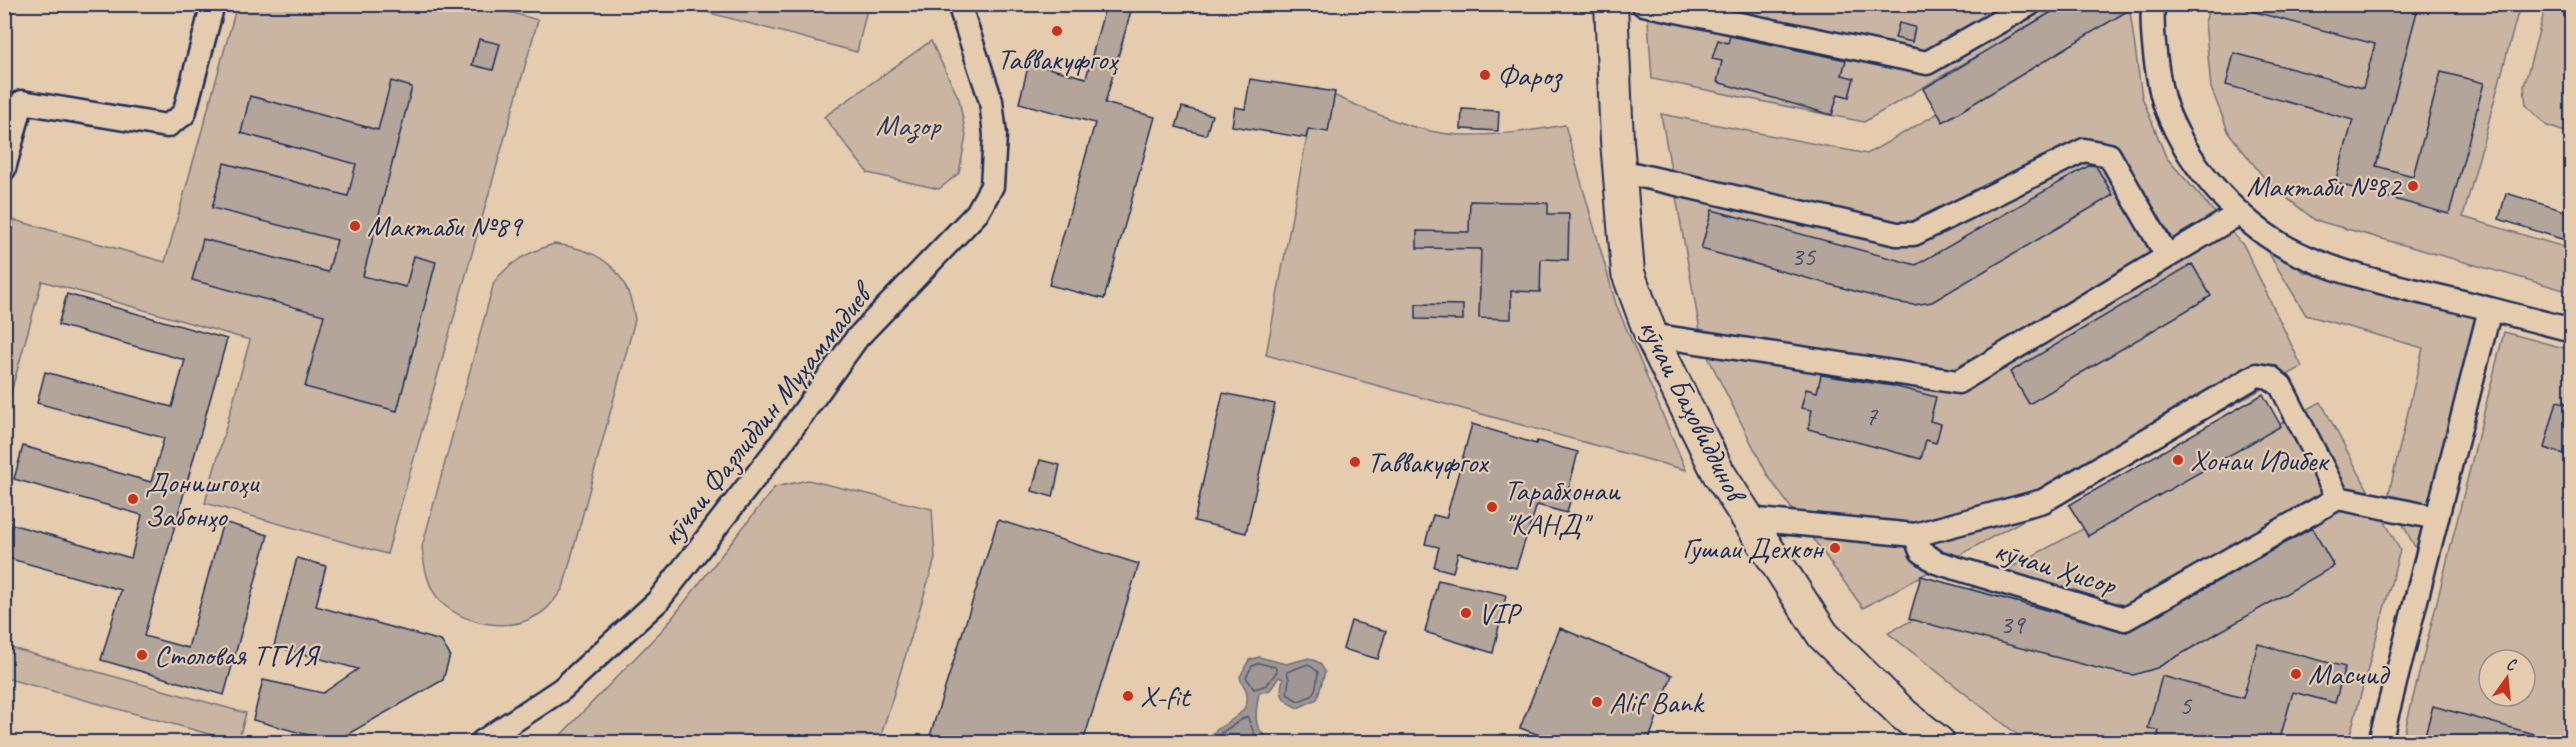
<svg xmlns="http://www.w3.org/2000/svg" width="2576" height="747" font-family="Caveat,sans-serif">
<rect width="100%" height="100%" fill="#e6ccae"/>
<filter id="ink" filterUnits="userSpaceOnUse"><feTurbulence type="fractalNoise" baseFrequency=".0167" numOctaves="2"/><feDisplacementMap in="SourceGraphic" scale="12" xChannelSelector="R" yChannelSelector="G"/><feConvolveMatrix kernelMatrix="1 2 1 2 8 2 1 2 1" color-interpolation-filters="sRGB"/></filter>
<g filter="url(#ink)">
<path fill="#c9b5a2" stroke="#727280" stroke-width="1.5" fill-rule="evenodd" d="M 237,5 L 484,5 L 538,20 L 387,554 L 205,503 L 250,340 L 42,281 L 5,414 L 5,254 L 14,220 L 165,262 Z
M 680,5 L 868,5 L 857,52 Z
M 1647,5 L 2063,5 L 1864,122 L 1652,79 Z
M 2126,5 L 2129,5 L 2142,97 L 2166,157 L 2244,246 L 2302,367 L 1863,608 L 1768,476 L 1703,347 L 1661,114 L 1867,154 Z
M 2210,5 L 2520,5 L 2463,217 L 2571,249 L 2571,292 L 2315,220 L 2269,184 L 2229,133 L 2211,88 L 2205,22 Z
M 2546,5 L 2571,5 L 2571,134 L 2547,126 L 2526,105 L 2524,86 Z
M 931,41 L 959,99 L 966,136 L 959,173 L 939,189 L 868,173 L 824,117 Z
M 1316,88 C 1361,106 1410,133 1460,135 C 1496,136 1530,131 1565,125 L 1616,304 L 1686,470 L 1266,355 Z
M 2262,242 L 2304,272 L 2476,318 L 2416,549 L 2388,497 L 2423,348 L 2306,315 Z
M 554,244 C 603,250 628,270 635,320 L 563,588 C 555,599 548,611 534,617 C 507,632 465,624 442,603 C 427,588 424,566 422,547 L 494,282 C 511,261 529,252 554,244 Z
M 2504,332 L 2571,350 L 2571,742 L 2402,742 ZM 2489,660 L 2525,660 L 2525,696 L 2489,696 Z
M 2321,402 L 2400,550 L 2348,742 L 2027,742 L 1888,633 Z
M 808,480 L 932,509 L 935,559 L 879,742 L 554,742 L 665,627 L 775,487 Z
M 4,646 L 246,713 L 238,742 L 5,678 Z"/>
<path fill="#a09693" stroke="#6b6d7e" stroke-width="1.5" d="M 1259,657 L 1286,664 L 1309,658 L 1320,663 L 1325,672 L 1317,699 L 1298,708 C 1283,701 1278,695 1283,679 L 1279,677 L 1270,690 L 1259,693 C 1257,707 1251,727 1266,736 C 1271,739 1279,740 1285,742 L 1213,742 L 1212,734 C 1224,721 1254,715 1246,690 C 1244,685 1241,683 1240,677 L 1249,660 Z"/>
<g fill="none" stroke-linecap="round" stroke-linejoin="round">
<path stroke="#505873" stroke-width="1.5" d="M 1259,663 L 1275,667 L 1277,671 L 1267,685 L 1254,689 L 1246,677 L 1252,666 Z
M 1308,664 L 1318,672 L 1316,687 L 1312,696 L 1298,701 L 1287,694 L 1289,679 L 1287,672 Z
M 1218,742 L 1221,733 L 1247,716 L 1254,733 L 1265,742"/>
</g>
<path fill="#b3a59a" stroke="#1b2f5e" stroke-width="1.5" d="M 1106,4 L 1133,4 L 1105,103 L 1155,117 L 1104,299 L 1049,285 L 1095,123 L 1019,103 L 1029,63 L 1086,78 Z
M 2065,4 L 2139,4 L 1943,122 L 1923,89 Z
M 2248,4 L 2360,4 L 2384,11 L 2386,4 L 2419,4 L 2376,166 L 2413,176 L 2441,72 L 2484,83 L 2449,214 L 2335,183 L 2353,120 L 2226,85 L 2234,53 L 2363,88 L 2375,44 L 2247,10 Z
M 1899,23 L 1915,27 L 1912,42 L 1895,38 Z
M 1730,36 L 1846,60 L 1842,75 L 1854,78 L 1849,97 L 1838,94 L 1832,115 L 1717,82 L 1722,61 L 1712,59 L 1718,40 L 1728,43 Z
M 479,39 L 500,44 L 493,70 L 472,65 Z
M 1250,79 L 1335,92 L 1328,132 L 1308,129 L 1306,138 L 1232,126 L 1235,107 L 1245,109 Z
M 391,81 L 412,87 L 363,276 L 406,287 L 414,256 L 436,262 L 397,411 L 305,387 L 324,315 L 192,280 L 203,239 L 328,272 L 337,240 L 212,208 L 224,163 L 348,196 L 356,164 L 241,133 L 250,96 L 378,130 Z
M 1182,107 L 1212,115 L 1206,135 L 1176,127 Z
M 1462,109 L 1499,111 L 1498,131 L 1461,129 Z
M 2090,165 L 2096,166 L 2113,195 L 1932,302 L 1914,305 L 1894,302 L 1701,249 L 1712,210 L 1916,265 Z
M 2506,193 L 2571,213 L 2571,242 L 2499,219 Z
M 1470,201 L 1548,203 L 1548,214 L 1569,214 L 1568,260 L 1541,259 L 1540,292 L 1511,291 L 1511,319 L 1479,318 L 1481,249 L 1417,248 L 1417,231 L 1469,232 Z
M 2192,264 L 2211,296 L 2029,404 L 2010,372 Z
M 67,294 L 227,339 L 144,636 L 188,648 L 223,522 L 268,535 L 224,695 L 101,660 L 121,590 L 4,557 L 4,522 L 131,558 L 142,515 L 14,479 L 23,446 L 151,482 L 164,438 L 37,403 L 45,372 L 172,407 L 185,360 L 58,325 Z
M 1416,304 L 1463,305 L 1463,320 L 1416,319 Z
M 1821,375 L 1893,386 L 1936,397 L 1930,421 L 1941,424 L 1936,443 L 1926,440 L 1921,459 L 1808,429 L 1812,410 L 1801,408 L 1806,389 L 1817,392 Z
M 1223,393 L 1275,404 L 1246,533 L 1194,521 Z
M 2263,394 L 2281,426 L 2088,536 L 2069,505 Z
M 2557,401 L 2571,405 L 2571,456 L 2544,448 Z
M 1472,424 L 1536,444 L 1537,441 L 1578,452 L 1569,488 L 1573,489 L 1567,513 L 1537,505 L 1516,568 L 1458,553 L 1453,572 L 1434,567 L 1439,547 L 1425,544 L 1433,515 L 1446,518 Z
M 1040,460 L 1060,465 L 1053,497 L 1032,491 Z
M 998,520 L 1139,564 L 1083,742 L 928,742 Z
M 2312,528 L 2334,566 L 2157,668 L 2133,675 L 2105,670 L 1909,619 L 1921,576 L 2127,632 Z
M 297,558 L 326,566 L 316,606 L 441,641 L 450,655 L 443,680 L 334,742 L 253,720 L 263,680 L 323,693 L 358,669 L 274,646 Z
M 1438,580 L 1506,595 L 1493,653 L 1425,632 Z
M 1351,621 L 1386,631 L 1378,659 L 1343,649 Z
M 1560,628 L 1672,675 L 1648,742 L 1559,742 L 1520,728 Z
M 2258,644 L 2345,667 L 2335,703 L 2293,692 L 2279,742 L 2156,742 L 2159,731 L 2148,728 L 2162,676 L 2243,698 Z
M 2433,706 L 2548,738 L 2547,742 L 2423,742 Z"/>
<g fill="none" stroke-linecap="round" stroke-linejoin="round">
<g stroke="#1b2f5e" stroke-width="27">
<path id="street" d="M 1643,4 L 1927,63 L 2030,4
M 2153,4 C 2151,31 2157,83 2166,108 C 2189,169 2246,232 2306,257 C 2363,282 2431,293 2490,309 L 2380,742
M 4,169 L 22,102 L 167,126 L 184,114 L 213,4
M 1620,171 L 1897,234 L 1914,234 L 2084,150 L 2109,155 L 2167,256
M 2490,309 L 2572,330
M 1651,335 L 1958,382 L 2240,213
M 1748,519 L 1915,535 L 1921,551 L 1936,562 L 2125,619 L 2338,498 L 2437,518
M 1915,535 L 2043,501 L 2257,375 L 2270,377 L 2281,386 L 2338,498
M 482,742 L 562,689 L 658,601 L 777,449 L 857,338 L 977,213 L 992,186 L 995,135 L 991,101 L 959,4"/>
</g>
<g stroke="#1b2f5e" stroke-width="36">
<path id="secondary" d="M 1611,4 L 1617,141 L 1628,273 L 1651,335 L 1718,472 L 1823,635 L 1903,714 L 1938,742"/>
</g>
<use href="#street" stroke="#e6ccae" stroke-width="22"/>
<use href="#secondary" stroke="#e6ccae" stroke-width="32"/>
</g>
</g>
<g fill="#c8321e" stroke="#e6ccae" stroke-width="2">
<circle cx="1057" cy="31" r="6"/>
<circle cx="1485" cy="75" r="6"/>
<circle cx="2413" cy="186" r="6"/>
<circle cx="355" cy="226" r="6"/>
<circle cx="2178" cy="460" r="6"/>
<circle cx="1355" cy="462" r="6"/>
<circle cx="133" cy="499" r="6"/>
<circle cx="1492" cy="507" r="6"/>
<circle cx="1835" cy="548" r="6"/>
<circle cx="1466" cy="613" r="6"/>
<circle cx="142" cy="655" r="6"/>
<circle cx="2296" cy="674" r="6"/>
<circle cx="1128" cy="696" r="6"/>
<circle cx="1597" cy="702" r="6"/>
</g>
<g text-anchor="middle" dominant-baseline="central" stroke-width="4.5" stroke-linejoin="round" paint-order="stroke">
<g font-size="27" fill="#414c6d">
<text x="1803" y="256">35</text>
<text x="1871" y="416">7</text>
<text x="2012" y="624">39</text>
<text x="2185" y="705">5</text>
</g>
<g font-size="30" fill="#1b2f5e" stroke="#e6ccae" text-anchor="start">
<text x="1057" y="59" text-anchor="middle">Таввакуфгоҳ</text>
<text x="1497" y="75">Фароз</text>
<text x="2401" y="186" text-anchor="end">Мактаби №82</text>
<text x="367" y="226">Мактаби №89</text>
<text x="2190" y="460">Хонаи Идибек</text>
<text x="1367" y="462">Таввакуфгох</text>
<text x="145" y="482">Донишгоҳи<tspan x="145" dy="34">Забонҳо</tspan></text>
<text x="1504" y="490">Тарабхонаи<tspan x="1504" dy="34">"КАНД"</tspan></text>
<text x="1823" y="548" text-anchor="end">Гушаи Дехкон</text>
<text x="1478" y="613">VIP</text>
<text x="154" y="655">Столовая ТГИЯ</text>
<text x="2308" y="674">Масчид</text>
<text x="1140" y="696">X-fit</text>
<text x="1609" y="702">Alif Bank</text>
</g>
<g font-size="30" fill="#2c3c65" stroke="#e6ccae">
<text x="908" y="125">Мазор</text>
</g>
<g font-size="30" fill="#1b2f5e" stroke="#e6ccae">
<text transform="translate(1692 409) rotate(63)">кӯчаи Баҳовиддинов</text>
<text transform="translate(765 416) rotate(-52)">кӯчаи Фазлиддин Муҳаммадиев</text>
<text transform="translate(2055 567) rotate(17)">кӯчаи Ҳисор</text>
</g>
</g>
<rect width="2576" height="747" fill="none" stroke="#e6ccae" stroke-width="24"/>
<rect x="12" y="12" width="2552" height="723" fill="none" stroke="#1b2f5e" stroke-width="2" filter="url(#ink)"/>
<g transform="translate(2507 678) rotate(15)"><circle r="28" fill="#e6ccae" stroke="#958d8e" stroke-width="1.5"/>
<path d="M0-4.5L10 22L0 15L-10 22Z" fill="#c8321e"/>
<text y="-9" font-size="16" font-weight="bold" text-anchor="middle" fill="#1b2f5e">С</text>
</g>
</svg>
